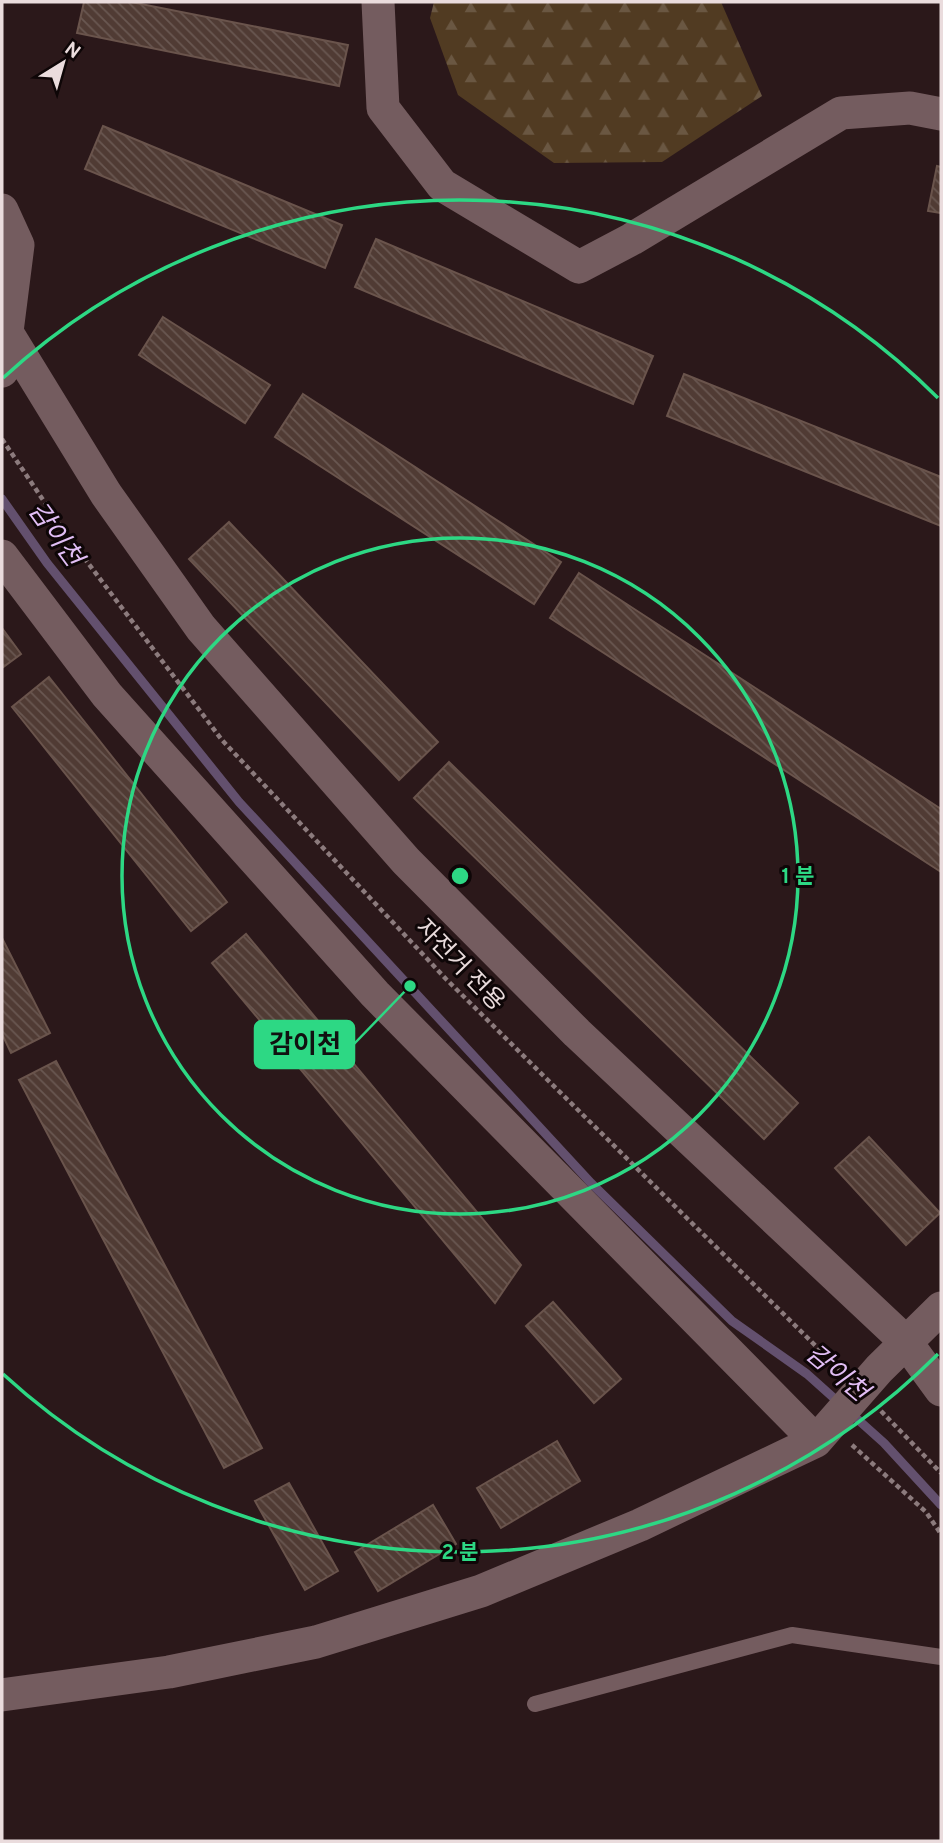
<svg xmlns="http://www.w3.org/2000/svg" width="943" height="1843" font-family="Overpass,'Noto Sans KR',sans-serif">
<defs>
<pattern id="forest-firs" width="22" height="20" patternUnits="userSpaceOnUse" patternTransform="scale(1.75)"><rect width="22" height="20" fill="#513b22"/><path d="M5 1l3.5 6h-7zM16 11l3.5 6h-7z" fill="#6a5742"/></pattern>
<pattern id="building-back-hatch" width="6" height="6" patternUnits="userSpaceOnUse" patternTransform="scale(1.75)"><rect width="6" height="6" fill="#503b34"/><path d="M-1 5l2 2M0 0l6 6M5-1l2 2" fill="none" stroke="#695751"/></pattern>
</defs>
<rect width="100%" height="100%" fill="#2b181a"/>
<path fill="url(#forest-firs)" d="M 434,2 L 721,2 L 762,96 L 662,162 L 554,163 L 458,95 L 430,18 Z"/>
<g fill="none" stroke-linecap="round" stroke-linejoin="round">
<path stroke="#63506e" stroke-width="9" d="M 2,499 L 47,563 L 239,802 L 591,1183 L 732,1321 L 807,1374 L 884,1443 L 941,1505"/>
</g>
<path fill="url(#building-back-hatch)" stroke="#6a544c" stroke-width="2" d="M 84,2 L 131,2 L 348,45 L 339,86 L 77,33 Z
M 103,126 L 342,225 L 325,268 L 85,169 Z
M 937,166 L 941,167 L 941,213 L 928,211 Z
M 376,239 L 653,356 L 633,404 L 355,287 Z
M 163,317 L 270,385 L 245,423 L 139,355 Z
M 684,374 L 941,477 L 941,526 L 667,416 Z
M 303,394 L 561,562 L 534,604 L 275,437 Z
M 229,522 L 438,742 L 399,780 L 189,559 Z
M 579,573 L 941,809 L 941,872 L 550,618 Z
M 2,628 L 21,654 L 2,668 Z
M 49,677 L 227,902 L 191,931 L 12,707 Z
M 449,762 L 798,1103 L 764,1139 L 414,798 Z
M 246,934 L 521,1265 L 495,1303 L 212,963 Z
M 2,938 L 50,1033 L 11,1053 L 2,1034 Z
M 56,1061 L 262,1448 L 224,1468 L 19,1080 Z
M 869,1137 L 940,1213 L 906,1245 L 835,1168 Z
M 553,1302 L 621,1379 L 594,1403 L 526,1326 Z
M 557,1441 L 580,1481 L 501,1528 L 477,1488 Z
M 289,1483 L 338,1571 L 305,1590 L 255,1501 Z
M 433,1505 L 456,1544 L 378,1591 L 355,1552 Z"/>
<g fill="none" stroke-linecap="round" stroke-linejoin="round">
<path stroke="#8c7b7d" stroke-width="4.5" stroke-dasharray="5 3.5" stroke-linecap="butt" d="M 2,439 L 66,534 L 222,740 L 446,979 L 840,1370
M 881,1411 L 941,1473
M 852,1445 L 926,1512 L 941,1534"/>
<path stroke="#745c5f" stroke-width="16" d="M 535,1704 L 792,1635 L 941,1657"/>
<path stroke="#745c5f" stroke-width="33" d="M 378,2 L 383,108 L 442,185 L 579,267 L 632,239 L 841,113 L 910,108 L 941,114
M 2,210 L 18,245 L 2,371
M 8,334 L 106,494 L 201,628 L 406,861 L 577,1033 L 906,1342 L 941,1390
M 2,556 L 107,695 L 375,994 L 816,1441
M 2,1695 L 169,1672 L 316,1642 L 481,1591 L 640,1525 L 816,1441 L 879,1369 L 941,1308"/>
</g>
<g fill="none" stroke="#2dd884" stroke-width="3.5">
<circle cx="460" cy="876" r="338"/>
<path d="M938 1354A676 676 0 0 1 3 1374M3 378A676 676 0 0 1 938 398"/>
</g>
<g text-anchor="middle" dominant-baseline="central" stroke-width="6" stroke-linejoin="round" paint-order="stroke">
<g font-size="24" fill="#eadcdd" stroke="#0e0607">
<text transform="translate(459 966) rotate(46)">자전거 전용</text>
</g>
<g font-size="26" font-style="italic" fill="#e1bef5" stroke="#0e0607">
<text transform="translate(54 535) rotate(54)">감이천</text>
<text transform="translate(836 1374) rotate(40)">감이천</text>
</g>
</g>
<circle cx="460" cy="876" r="10" fill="#2dd884" stroke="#0e0607" stroke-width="3.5"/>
<g font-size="21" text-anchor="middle" font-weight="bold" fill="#2dd884" stroke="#0e0607" stroke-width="6" stroke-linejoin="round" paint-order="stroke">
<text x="798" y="883">1 분</text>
<text x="460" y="1559">2 분</text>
</g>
<path fill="none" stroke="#2dd884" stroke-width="2.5" d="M410 986L354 1044"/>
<circle fill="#2dd884" stroke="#0e0607" stroke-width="2.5" cx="410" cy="986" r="7"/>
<rect fill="#2dd884" stroke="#2dd884" stroke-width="2.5" x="255" y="1021" width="99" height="47" rx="7"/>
<g font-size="26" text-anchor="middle" font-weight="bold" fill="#111">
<text x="305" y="1053">감이천</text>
</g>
<rect width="943" height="1843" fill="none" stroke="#eadcdd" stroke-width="7"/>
<g transform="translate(63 63) rotate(37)" stroke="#0e0607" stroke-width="5" paint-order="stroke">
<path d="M0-5L12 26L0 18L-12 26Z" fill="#eadcdd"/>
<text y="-10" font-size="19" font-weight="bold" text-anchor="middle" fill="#eadcdd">N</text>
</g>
</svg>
